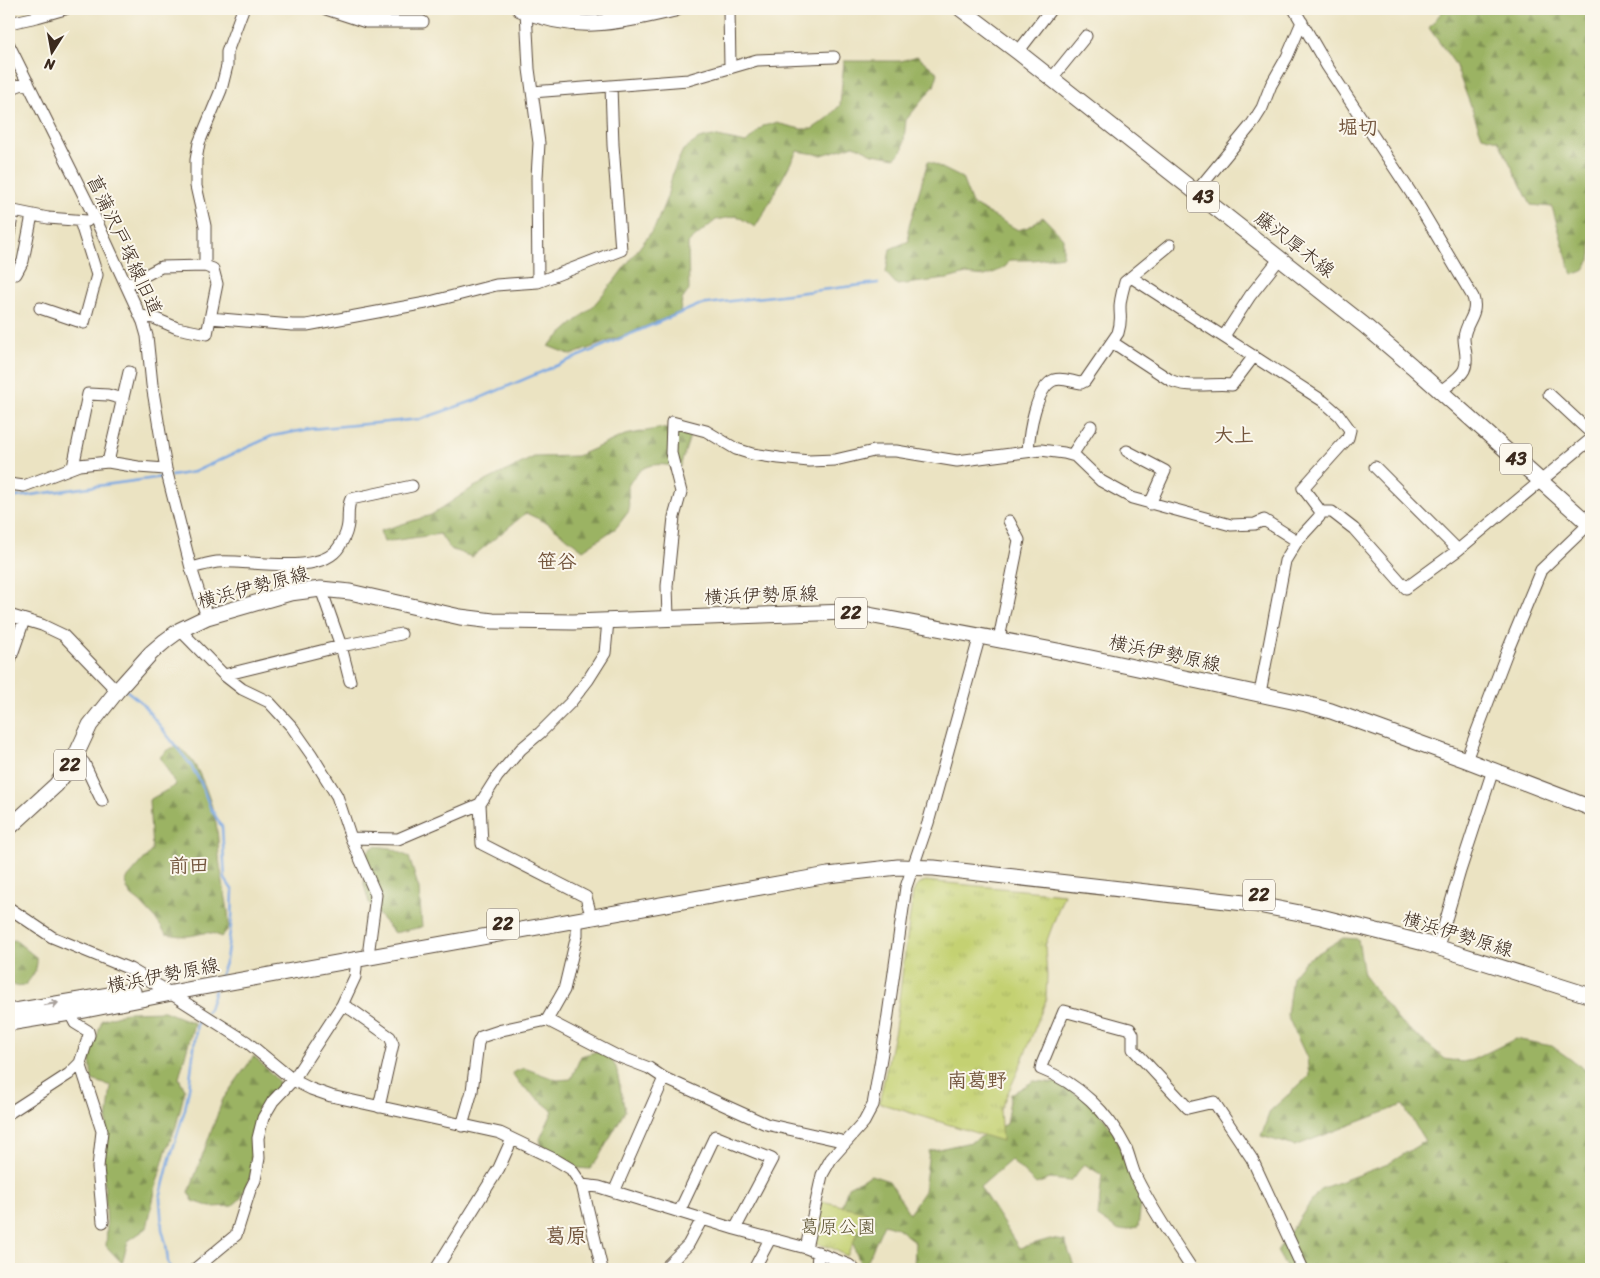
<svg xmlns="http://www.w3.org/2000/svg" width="1600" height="1278" font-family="Sriracha,'Klee One',sans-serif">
<defs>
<pattern id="forest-firs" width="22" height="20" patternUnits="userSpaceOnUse" patternTransform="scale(1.25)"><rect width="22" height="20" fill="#9bb364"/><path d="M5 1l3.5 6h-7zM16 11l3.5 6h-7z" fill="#809252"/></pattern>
<pattern id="park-tufts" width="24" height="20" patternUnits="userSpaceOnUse" patternTransform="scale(1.25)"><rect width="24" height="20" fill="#c4d172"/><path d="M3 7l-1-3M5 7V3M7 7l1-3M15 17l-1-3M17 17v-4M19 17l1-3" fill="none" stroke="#a9b462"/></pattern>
</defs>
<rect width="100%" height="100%" fill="#fbf7ec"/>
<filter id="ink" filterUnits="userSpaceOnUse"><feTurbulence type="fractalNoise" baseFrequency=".02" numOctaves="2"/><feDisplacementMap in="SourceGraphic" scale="10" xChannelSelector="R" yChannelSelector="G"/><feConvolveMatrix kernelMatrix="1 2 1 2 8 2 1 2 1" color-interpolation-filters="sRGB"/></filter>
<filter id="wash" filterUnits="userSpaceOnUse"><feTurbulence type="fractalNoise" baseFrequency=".0096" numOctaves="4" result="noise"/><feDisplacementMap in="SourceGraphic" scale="20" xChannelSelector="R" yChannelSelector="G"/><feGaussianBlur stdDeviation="1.12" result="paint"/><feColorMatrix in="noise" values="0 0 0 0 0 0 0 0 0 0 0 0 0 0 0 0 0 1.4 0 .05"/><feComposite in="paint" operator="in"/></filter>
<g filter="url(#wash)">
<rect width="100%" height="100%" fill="#ebe3c2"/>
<path fill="url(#forest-firs)" stroke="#6b6e41" d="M 1444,9 L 1591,9 L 1591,254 L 1590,260 L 1583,271 L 1572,275 L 1552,207 L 1531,205 L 1498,140 L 1482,136 L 1455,64 L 1429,28 Z
M 917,56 L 938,73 L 934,86 L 906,120 L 903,150 L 895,158 L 873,154 L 854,145 L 822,155 L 797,151 L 765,211 L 755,227 L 737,216 L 716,220 L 688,243 L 689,290 L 682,300 L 680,312 L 628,334 L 571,355 L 548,346 L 593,306 L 614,281 L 655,227 L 667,197 L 673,172 L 683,150 L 699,139 L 713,136 L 746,143 L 763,126 L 776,123 L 801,129 L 812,129 L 827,119 L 840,105 L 844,61 L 901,61 Z
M 928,161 L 962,178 L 972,204 L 1018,230 L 1028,227 L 1043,217 L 1063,238 L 1063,256 L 1033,260 L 1010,260 L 1006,266 L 1000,270 L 985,276 L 966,274 L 947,279 L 897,285 L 886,273 L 890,249 L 909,241 L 908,230 Z
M 662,428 L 690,436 L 680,467 C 655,463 642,461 628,486 L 629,511 L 616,528 L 583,550 L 549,524 L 526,513 L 472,557 L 450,549 L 440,534 L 384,542 L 380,531 L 431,515 L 472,488 L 534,457 L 577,456 L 625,435 Z
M 175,747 C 177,748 180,748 182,750 C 199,761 214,809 217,829 C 219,843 218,858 221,871 C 224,892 229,907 229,928 L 221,937 C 205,928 201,936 186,936 C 180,936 173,935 166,934 L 155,918 L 140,902 L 132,896 L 127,889 L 126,880 L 152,850 L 149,800 L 176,785 L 160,757 L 167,750 Z
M 375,846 L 391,848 L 409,857 L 419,889 L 422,927 L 394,933 L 369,903 L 364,884 L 367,852 Z
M 1343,938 L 1358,939 L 1364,976 L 1398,1020 L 1445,1059 L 1462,1062 L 1472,1060 L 1515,1039 L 1552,1046 L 1591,1074 L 1591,1269 L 1287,1269 L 1277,1251 L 1320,1189 L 1388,1164 L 1425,1141 L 1403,1105 L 1295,1146 L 1261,1136 L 1270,1111 L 1309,1076 L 1307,1058 L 1287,1015 L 1292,977 L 1305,961 Z
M 15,940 L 37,958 C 38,970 32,977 25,985 L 15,986 L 9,981 L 9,941 Z
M 164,1011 L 194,1023 L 179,1078 L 185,1090 L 176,1126 L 166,1151 L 157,1182 L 147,1228 L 128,1241 L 122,1263 L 106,1246 C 108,1223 105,1200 104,1176 C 103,1146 108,1116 111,1086 L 92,1080 L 90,1059 L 102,1020 L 129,1012 Z
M 598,1051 L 608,1055 L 616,1067 L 625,1111 L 600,1155 L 590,1169 L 577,1168 L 564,1158 L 541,1146 L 540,1139 L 553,1111 L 520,1084 L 512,1073 L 524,1068 L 557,1080 L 571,1079 L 581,1056 Z
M 254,1056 L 280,1083 L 261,1111 L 252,1146 L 255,1156 L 250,1178 L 241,1198 L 232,1206 L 211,1207 L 193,1201 L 189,1192 L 223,1099 Z
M 1034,1081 L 1056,1083 L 1094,1104 L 1114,1133 L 1128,1170 L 1142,1196 L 1138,1227 L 1119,1231 L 1098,1217 L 1102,1175 L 1084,1164 L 1071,1181 L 1050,1179 L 1036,1184 L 1011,1160 L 980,1187 L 1019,1248 L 1050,1239 L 1065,1241 L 1075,1269 L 914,1269 L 915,1242 L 897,1228 L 884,1224 L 867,1262 L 860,1262 L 856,1253 L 842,1205 L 848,1187 L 871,1175 L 889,1181 L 909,1213 L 924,1191 L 929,1151 L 971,1142 L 1006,1124 L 1011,1094 Z"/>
<path fill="url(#park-tufts)" stroke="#807e48" d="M 925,881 L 1064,894 L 1045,946 L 1047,976 L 1046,1000 L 1018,1071 L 1000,1110 L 1002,1141 L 879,1103 L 895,1029 L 913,893 L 916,887 Z
M 822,1201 L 867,1212 L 847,1256 L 830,1247 L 812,1243 Z"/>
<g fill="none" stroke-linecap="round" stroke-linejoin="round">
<path stroke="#7aa8e3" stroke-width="2.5" d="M 171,476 L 194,472 L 272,436 L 310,429 L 421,419 L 473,401 L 699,305 L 878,283
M 9,498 L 163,477
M 127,691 L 141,702 L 190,764 L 201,783 L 210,807 L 222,827 L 225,879 L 233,891 L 232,918 L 226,960 L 220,977
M 206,1012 L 209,1009 L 215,990
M 171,1269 L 168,1262 L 166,1244 L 162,1229 L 160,1198 L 169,1162 L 185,1109 L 189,1088 L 197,1023 L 201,1018"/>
</g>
</g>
<g filter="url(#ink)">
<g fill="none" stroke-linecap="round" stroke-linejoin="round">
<g stroke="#554637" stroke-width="13">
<path id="minor" d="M 326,9 L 366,22 L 423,22
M 729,9 L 730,67
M 1294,9 L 1327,66 L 1415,199 L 1473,297 C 1479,315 1465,322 1464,338 C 1464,348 1469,360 1464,370 C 1460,378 1448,385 1441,391
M 526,11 L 529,69 L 539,143 L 537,177 L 538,282
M 9,23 L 37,17 L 65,9
M 606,23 L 610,9
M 9,45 L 96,220 L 143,322 L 147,336 L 152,385 L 166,469 L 191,568 L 207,617
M 1018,52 L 1051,9
M 1052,78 L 1086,36
M 9,89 L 28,82
M 532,92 L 688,80 L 757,60 L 834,57
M 1196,192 L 1252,124 L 1262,108 L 1271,85 L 1287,57 L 1302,22
M 9,210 L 48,218 L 87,221
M 9,234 L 13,211
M 16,274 L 23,261 L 32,215
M 1131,277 L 1323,401 L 1339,415 L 1350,430 L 1348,438 L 1303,488 L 1321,512
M 127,285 L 161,267 L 205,266 L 205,226 L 196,186 L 196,160 L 199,143 L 221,90 L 227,66 L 227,52 L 243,9
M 40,308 L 84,323 L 97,275 L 80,221
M 141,316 L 154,318 L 177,328 L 207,334 L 217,284 L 213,269 L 205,266
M 210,318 L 292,325 L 307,325 L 426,303 L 496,285 L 538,282 L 621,250 L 613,145 L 611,86
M 1224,336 L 1250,296 L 1280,258
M 1112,342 L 1170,380 C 1188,389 1212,383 1232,385 L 1254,356
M 1549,394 L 1591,433
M 1028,451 C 1029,433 1036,387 1054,380 C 1063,377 1072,382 1081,383 L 1085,381 L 1118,333 C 1122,320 1120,319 1120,307 C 1120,299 1123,290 1125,282 L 1170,245
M 1127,451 L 1165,471 L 1150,504
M 1075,456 L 1074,452 L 1091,426
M 108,462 L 129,372
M 73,467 L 88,394 L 108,395 L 123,399
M 1375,467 L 1458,550
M 9,484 L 24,486 L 79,465 L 108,462 L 138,467 L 166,469
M 286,565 L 290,593
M 191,568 C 200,566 209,563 217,562 C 247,559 320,577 339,547 C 342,542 346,535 347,529 C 350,519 346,509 351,499 L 412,486
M 321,589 L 341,646 L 350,681
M 9,615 L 42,625 L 63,635 L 117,691
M 668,618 L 667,586 L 674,517 L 681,492 L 671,453 L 672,422 L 706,431 L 736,449 L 752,454 L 779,458 L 809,461 L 835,460 L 874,451 L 896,451 L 957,461 L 1041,450 L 1064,453 L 1075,456 L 1101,481 L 1132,498 L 1231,525 L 1255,524 L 1264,520 L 1297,541
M 180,630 L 224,675 L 242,689 L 269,702 L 292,727 L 311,754 L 337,796 L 351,838 L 376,895 L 369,948
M 999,639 L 1019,540 L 1009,521
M 9,663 L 24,620
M 224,675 L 341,646 L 401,634
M 1260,693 L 1285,561 L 1297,541 L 1319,517 L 1321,512 L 1332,512 L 1354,529 L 1406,588 L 1458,550 L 1591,439
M 76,755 L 84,763 L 102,801
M 1466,760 L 1507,652 L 1541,570 L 1589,524
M 351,838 L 398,839 L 480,804
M 9,908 L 52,937 L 130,969 L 159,986 L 247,1042 L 293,1080 L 311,1089 L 331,1096 L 500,1133 L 556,1160 L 571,1169 L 582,1185 L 602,1269
M 589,908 L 586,897 L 482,844 L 480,804 L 497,777 L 521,749 L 540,733 L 570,703 L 588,680 L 605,653 L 608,621
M 1438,947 L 1460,871 L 1493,770
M 342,1005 L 352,1010 L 390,1037 L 393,1044 L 379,1107
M 547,1020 L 564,990 L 577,935 L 577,920
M 80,1063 L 102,1131 L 98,1167 L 103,1222
M 9,1113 L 69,1074 L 80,1063 L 89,1035 L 88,1031 L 75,1023 L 70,1013
M 462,1126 L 472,1091 L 478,1043 L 481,1037 L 502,1030 L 547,1020 L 615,1055 L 649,1068 L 664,1078 L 766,1124 L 846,1142
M 582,1185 L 599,1187 L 735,1229 L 806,1248 L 849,1265 L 854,1269
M 614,1192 L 664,1078
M 679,1212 L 715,1136 L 772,1159 L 735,1229
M 806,1248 L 822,1175 L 831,1159 L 864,1122 L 873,1105 L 886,1029 L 906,887 L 928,823 L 980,635
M 195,1269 L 236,1235 L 250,1190 L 255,1180 L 259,1158 L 258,1138 L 263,1118 L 273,1101 L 293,1080 L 342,1005 L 355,977 L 356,968 L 356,959
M 436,1269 L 499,1168 L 512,1139
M 664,1269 L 688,1245 L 702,1219
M 754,1269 L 770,1239
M 817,1269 L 818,1252
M 1192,1269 C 1173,1240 1151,1208 1136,1177 C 1132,1168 1130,1158 1126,1148 C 1108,1112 1078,1083 1041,1069 L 1042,1064 L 1064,1011 L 1130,1029 L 1133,1034 L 1133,1049 L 1188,1108 L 1214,1102 L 1252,1159 L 1303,1269"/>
</g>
<g stroke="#554637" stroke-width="17">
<path id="major" d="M 520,9 C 577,33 617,22 675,9
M 961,9 L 1018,52 L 1364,325 L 1412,366 L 1591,526
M 9,828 L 56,785 L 66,772 L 76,755 L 90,725 L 117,691 L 151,653 L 165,641 L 180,630 L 207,617 L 290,593 L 321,589 L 350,592 L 460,617 L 493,621 L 573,622 L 846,612 L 869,615 L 1058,651 L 1306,704 L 1331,711 L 1466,760 L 1591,808
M 9,1012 L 133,991
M 9,1023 L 70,1013 L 192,989 L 828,875 L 898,867 L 934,868 L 1253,904 L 1321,917 L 1424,943 L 1591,996"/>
</g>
<use href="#minor" stroke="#fff" stroke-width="11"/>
<use href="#major" stroke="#fff" stroke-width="15"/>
</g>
<defs><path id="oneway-shaft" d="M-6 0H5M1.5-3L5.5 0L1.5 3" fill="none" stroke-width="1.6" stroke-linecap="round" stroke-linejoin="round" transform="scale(1.25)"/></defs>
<use stroke="#a79f9a" href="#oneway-shaft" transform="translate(51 1004) rotate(-10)"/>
</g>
<g text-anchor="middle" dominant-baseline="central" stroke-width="4" stroke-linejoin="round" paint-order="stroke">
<g fill="#fbf7ec" stroke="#75685c" stroke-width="1">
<rect x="1187" y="181.5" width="32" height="31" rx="4"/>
<rect x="1500" y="443.5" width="32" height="31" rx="4"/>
<rect x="835" y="597.5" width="32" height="31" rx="4"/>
<rect x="54" y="749.5" width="32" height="31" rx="4"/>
<rect x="1243" y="879.5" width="32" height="31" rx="4"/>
<rect x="487" y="908.5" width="32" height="31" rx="4"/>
</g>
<g font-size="18" font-weight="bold" fill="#3b2a1e">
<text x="1203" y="197">43</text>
<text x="1516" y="459">43</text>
<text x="851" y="613">22</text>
<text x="70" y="765">22</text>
<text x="1259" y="895">22</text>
<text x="503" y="924">22</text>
</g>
<g font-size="19" fill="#3b2a1e" stroke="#fbf7ec">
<text transform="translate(1295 244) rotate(38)">藤沢厚木線</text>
<text transform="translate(125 245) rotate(65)">菖蒲沢戸塚線旧道</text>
<text transform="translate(253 587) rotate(-15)">横浜伊勢原線</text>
<text transform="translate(761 595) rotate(-2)">横浜伊勢原線</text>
<text transform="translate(1165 653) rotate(12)">横浜伊勢原線</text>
<text transform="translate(1458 934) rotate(17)">横浜伊勢原線</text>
<text transform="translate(163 975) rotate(-11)">横浜伊勢原線</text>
</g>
<g font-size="19" fill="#5d5433" stroke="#fbf7ec">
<text x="838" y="1226">葛原公園</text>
</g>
<g font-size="20" font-weight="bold" fill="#73553d" stroke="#fbf7ec">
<text x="1358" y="127">堀切</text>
<text x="1234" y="435">大上</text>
<text x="557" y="561">笹谷</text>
<text x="189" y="865">前田</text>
<text x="977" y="1080">南葛野</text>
</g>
<g font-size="21" font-weight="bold" fill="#73553d" stroke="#fbf7ec">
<text x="566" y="1236">葛原</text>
</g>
</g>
<rect width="1600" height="1278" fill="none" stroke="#fbf7ec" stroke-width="30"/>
<g transform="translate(52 52) rotate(191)" stroke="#fbf7ec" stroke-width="4" paint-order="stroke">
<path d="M0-4L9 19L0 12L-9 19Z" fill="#3b2a1e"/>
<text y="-8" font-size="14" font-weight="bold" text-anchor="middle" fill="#3b2a1e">N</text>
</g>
</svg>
